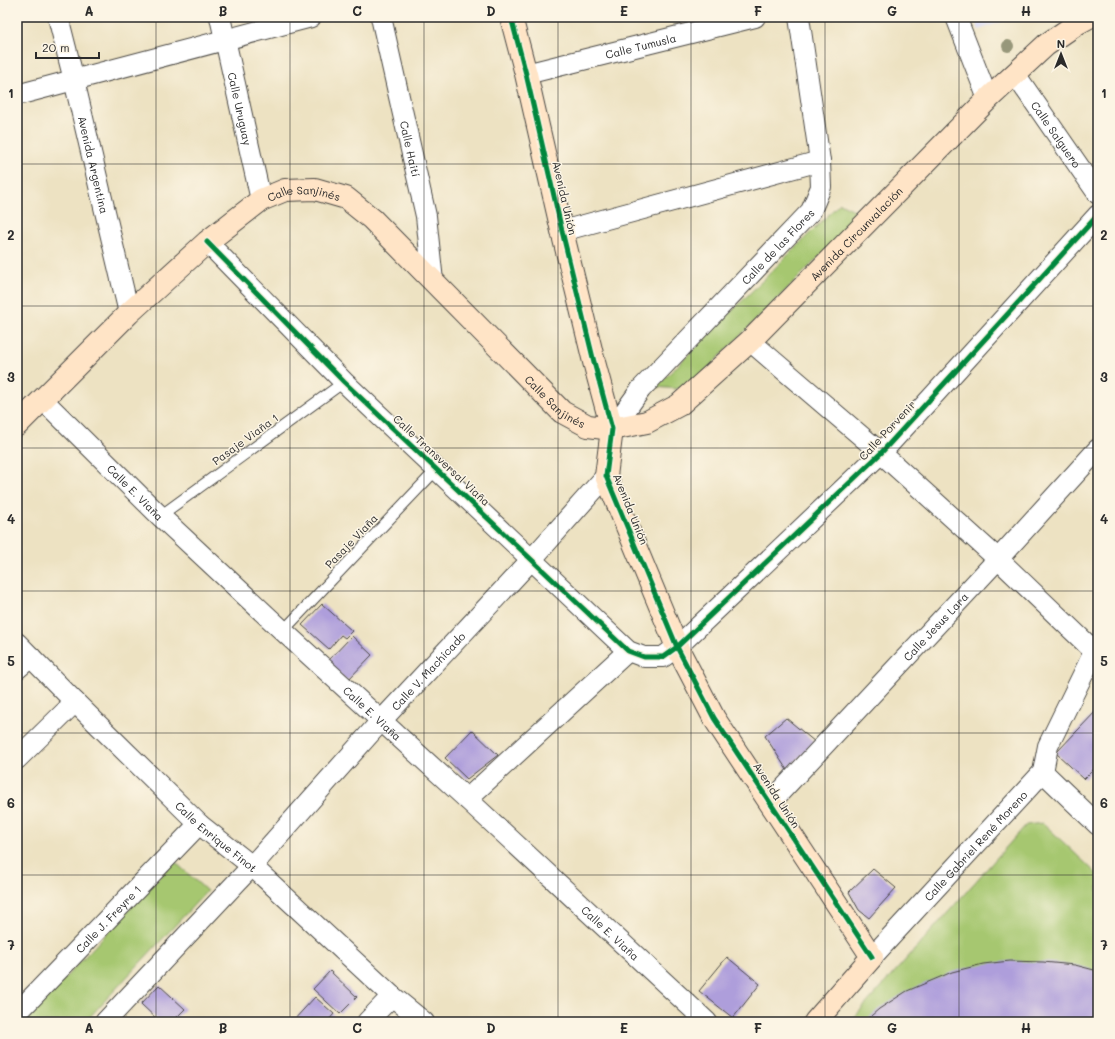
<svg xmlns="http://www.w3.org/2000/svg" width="1115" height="1039" font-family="Mali,sans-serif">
<rect width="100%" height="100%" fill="#fcf5e5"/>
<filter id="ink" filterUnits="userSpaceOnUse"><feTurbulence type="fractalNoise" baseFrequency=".025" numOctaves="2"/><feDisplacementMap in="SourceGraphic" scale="8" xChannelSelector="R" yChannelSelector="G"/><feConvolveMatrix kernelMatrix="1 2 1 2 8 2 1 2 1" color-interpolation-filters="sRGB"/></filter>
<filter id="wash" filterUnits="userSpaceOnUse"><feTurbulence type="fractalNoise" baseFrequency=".012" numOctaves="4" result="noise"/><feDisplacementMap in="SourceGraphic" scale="16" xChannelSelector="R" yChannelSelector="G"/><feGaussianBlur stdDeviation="0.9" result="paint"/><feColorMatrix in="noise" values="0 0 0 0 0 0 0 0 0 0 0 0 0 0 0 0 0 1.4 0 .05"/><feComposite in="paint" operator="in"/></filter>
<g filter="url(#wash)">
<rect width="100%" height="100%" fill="#ede2c2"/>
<path fill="#d4d8f9" d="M 974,17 L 1015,17 L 979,30 Z"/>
<path fill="#a6c76f" stroke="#68794d" d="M 840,203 L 862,214 L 693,383 L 678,389 L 656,387 Z
M 1043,823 L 1098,875 L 1098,1022 L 850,1022 L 1026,825 Z
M 174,861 L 207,891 L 85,1022 L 24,1022 Z"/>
<g id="blocks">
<path fill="#ae9edb" d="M 322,604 L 352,631 L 345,638 L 341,635 L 329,649 L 302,625 Z
M 352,636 L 372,655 L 347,681 L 327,662 Z
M 1098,709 L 1098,765 L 1084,779 L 1056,753 Z
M 786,718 L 815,742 L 787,770 L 765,736 Z
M 472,730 L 498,755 L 467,779 L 445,758 Z
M 873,869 L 896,888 L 869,918 L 859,910 L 849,892 Z
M 727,957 L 760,984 L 733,1018 L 699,991 Z
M 1010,961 L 1043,962 L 1075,965 L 1098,971 L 1098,1022 L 864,1022 L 879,1009 L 907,991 L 952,972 L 983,964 Z
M 330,971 L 357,997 L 340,1014 L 313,989 Z
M 159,985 L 185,1009 L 172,1022 L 160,1022 L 141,1004 Z
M 315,997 L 334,1014 L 327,1022 L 292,1022 Z"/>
</g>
</g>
<g filter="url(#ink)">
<use href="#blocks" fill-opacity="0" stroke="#484642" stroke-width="1"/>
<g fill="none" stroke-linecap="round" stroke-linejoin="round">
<g stroke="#484642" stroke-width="12">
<path id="lane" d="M 160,516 L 344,382
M 283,631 L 437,469"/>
</g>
<g stroke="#484642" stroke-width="22">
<g id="street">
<path id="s1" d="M 58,17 L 74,80 L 129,313"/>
<path id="s2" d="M 220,17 L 261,200"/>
<path id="s3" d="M 381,17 L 426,216 L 433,281"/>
<path d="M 956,17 L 988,99"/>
<path id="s4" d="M 526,74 L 755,17"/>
<path id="s5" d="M 1015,74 L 1098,194"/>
<path d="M 17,95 L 311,17"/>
<path d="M 562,231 L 820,161"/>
<path d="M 207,242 L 344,382 L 628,651 L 644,657 L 663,657 L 677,647 L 881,453 L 1098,215"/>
<path d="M 750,341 L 881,453 L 998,559 L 1094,651"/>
<path id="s6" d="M 42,399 L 160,516 L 283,631 L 467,799 L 707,1022"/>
<path id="s7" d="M 612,429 L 641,389 L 811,211 L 821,187 L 820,161 L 799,17"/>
<path id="s8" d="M 17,643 L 75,702 L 199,824 L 252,866 L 392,996 L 424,1022"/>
<path d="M 17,669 L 31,657"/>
<path d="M 17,759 L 75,702"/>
<path d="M 1043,772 L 1098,825"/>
<path d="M 467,799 L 628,651"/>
<path id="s9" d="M 770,803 L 998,559 L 1098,449"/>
<path id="s10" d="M 872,957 L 1043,772 L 1048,746 L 1098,644"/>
<path id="s11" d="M 17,1013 L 199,824"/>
<path id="s12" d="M 105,1022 L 252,866 L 381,721 L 532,559 L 606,476"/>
<path d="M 367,1022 L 392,996"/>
</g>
</g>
<g stroke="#484642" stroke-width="24">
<g id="secondary">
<path d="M 511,17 L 526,74 L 562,231 L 594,362 L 612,429 L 606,476 L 677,647 L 714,718 L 872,957 L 815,1022"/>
<path id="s13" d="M 17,425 L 129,313 L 207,242 L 261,200 L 285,190 L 315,189 L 346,198 L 372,219 L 562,412 L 588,426 L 612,429 L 647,422 L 679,405 L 750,341 L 988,99 L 1046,45 L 1078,23 L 1089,17"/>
</g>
</g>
<use href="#lane" stroke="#fff" stroke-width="10"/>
<use href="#street" stroke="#fff" stroke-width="20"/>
<use href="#secondary" stroke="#ffe4c6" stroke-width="22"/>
<g stroke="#fcf5e5" stroke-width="8">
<path id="cycleway" d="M 511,17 L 526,74 L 562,231 L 594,362 L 612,429 L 606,476 L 677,647 L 714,718 L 872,957
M 207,242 L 344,382 L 628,651 L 644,657 L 663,657 L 677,647 L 881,453 L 1098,215"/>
</g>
<use href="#cycleway" stroke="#00873e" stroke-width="5"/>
</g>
<circle fill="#97977a" cx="1008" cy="46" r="6"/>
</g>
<path fill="none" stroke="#2b2b2b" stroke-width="1" stroke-opacity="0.55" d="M 156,17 L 156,1022M 290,17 L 290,1022M 424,17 L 424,1022M 558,17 L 558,1022M 691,17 L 691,1022M 825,17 L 825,1022M 959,17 L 959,1022M 17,164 L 1098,164M 17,306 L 1098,306M 17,448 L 1098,448M 17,591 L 1098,591M 17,733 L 1098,733M 17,875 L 1098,875"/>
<g text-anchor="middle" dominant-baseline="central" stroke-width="3" stroke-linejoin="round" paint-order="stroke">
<g font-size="11" fill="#2b2b2b" stroke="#fcf5e5">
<text stroke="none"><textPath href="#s4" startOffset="118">Calle Tumusla</textPath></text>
<text stroke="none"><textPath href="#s2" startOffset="94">Calle Uruguay</textPath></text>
<text stroke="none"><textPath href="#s5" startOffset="73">Calle Salguero</textPath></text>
<text stroke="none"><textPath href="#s3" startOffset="135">Calle Haití</textPath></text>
<text stroke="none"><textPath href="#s1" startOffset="152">Avenida Argentina</textPath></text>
<text transform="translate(565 198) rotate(77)">Avenida Unión</text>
<text stroke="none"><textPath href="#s13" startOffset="377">Calle Sanjinés</textPath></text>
<text stroke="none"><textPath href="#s13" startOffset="1097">Avenida Circunvalación</textPath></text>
<text stroke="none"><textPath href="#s7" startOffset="247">Calle de las Flores</textPath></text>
<text stroke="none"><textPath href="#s13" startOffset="713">Calle Sanjinés</textPath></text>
<text transform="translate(887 430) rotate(-47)">Calle Porvenir</text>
<text transform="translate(245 439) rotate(-36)">Pasaje Viaña 1</text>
<text transform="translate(442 460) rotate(43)">Calle Transversal Viaña</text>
<text stroke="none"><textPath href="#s6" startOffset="132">Calle E. Viaña</textPath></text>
<text transform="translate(631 509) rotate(68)">Avenida Unión</text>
<text transform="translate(351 541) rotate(-46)">Pasaje Viaña</text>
<text stroke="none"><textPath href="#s9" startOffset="242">Calle Jesus Lara</textPath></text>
<text stroke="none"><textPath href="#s12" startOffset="477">Calle V. Machicado</textPath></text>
<text stroke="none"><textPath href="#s6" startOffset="456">Calle E. Viaña</textPath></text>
<text transform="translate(777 795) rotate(57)">Avenida Unión</text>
<text stroke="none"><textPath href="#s8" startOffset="278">Calle Enrique Finot</textPath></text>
<text stroke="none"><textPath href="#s10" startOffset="152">Calle Gabriel René Moreno</textPath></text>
<text stroke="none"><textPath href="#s11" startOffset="131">Calle J. Freyre 1</textPath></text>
<text stroke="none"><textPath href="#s6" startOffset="780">Calle E. Viaña</textPath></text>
</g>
</g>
<rect width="1115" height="1039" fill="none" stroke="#fcf5e5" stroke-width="44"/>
<g transform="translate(1061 54)" stroke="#fcf5e5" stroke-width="3" paint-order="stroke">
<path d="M0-3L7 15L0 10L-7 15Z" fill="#2b2b2b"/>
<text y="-6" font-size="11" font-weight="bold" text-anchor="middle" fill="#2b2b2b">N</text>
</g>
<path d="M36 52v6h63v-6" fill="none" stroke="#2b2b2b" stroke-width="2"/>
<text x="42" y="52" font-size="12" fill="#2b2b2b" stroke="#fcf5e5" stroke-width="3" paint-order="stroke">20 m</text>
<rect x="22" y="22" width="1071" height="995" fill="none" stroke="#2b2b2b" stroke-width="1.5"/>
<g font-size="13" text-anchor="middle" font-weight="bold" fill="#2b2b2b">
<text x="89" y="16">A</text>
<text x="223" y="16">B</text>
<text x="357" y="16">C</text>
<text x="491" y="16">D</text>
<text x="624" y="16">E</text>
<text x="758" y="16">F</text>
<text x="892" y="16">G</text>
<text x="1026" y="16">H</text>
<text x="11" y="98">1</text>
<text x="1104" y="98">1</text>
<text x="11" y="240">2</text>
<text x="1104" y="240">2</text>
<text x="11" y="382">3</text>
<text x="1104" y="382">3</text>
<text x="11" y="524">4</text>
<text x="1104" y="524">4</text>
<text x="11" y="666">5</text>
<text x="1104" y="666">5</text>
<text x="11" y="808">6</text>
<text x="1104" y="808">6</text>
<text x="11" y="950">7</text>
<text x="1104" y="950">7</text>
<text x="89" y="1033">A</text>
<text x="223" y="1033">B</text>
<text x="357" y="1033">C</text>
<text x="491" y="1033">D</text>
<text x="624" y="1033">E</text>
<text x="758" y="1033">F</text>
<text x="892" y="1033">G</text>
<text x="1026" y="1033">H</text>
</g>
</svg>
